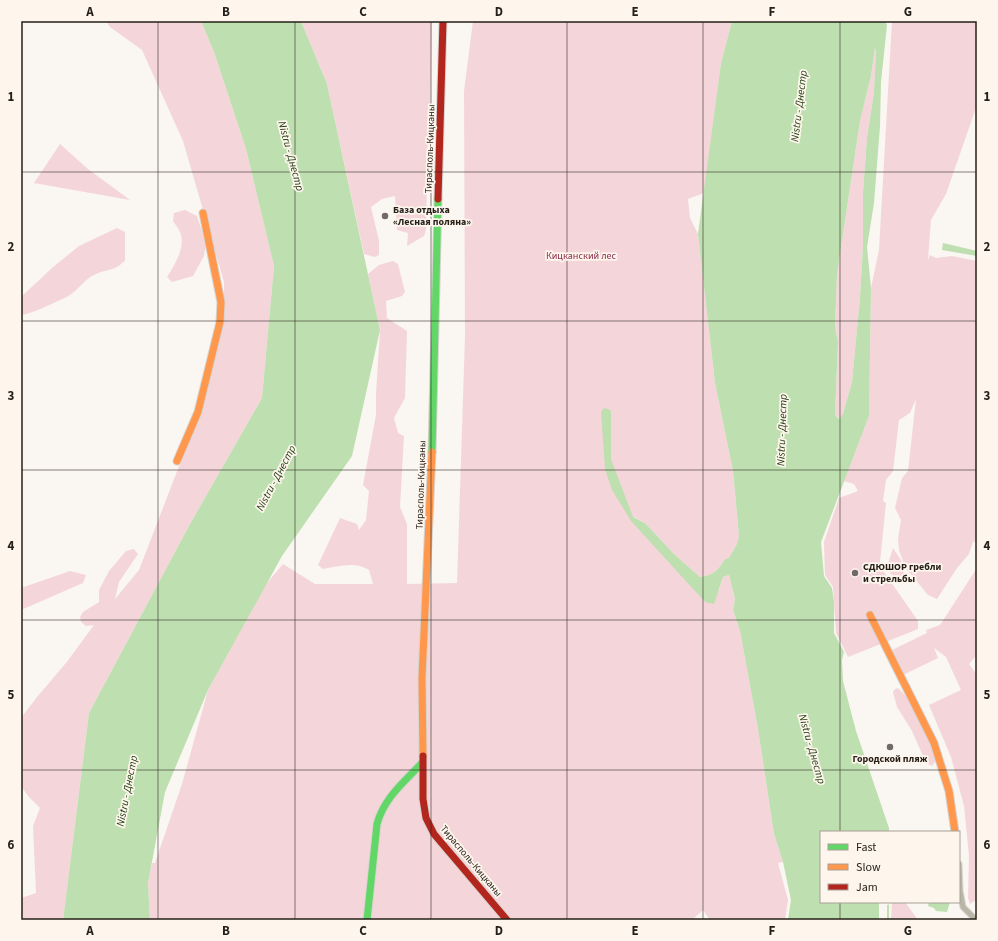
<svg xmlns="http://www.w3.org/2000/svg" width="998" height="941" font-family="'Source Sans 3',sans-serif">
<rect width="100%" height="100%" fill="#faf6f1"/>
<path fill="#f4d6da" d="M 106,21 L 201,21 L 214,52 L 246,149 L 274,266 L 262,398 L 190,524 L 89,713 L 63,920 L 21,920 L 21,898 L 36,893 L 33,826 L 40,808 L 29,797 L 21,786 L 21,718 L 37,697 L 66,663 L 94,625 L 86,626 L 81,622 L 80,617 L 83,612 L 99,602 L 99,590 L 109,571 L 126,551 L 134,549 L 138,554 L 119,582 L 115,599 L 139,570 L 198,417 L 224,313 L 224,282 L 183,141 L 142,50 L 110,27 Z
M 301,21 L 432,21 L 430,127 L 426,161 L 427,185 L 426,230 L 424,236 L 407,246 L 408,233 L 397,230 L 395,196 L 382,199 L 371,207 L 379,241 L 379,255 L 375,257 L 364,254 L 327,84 Z
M 473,21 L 732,21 L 721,63 L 704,193 L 688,199 L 690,218 L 698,234 L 715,383 L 733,471 L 739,536 L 737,544 L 729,558 L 725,559 C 718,570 714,575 700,577 L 674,554 L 645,523 L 634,517 L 705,602 L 719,590 L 723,577 L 729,575 L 735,599 L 733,610 L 740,631 L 758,729 L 774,834 L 783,862 L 778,863 L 788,900 L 785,920 L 710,920 L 703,910 L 692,920 L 150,920 L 148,883 L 152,863 L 155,863 L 182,784 L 208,690 L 266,584 L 283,564 L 315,584 L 373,584 L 369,570 C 356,561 337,566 323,569 L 318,565 L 340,518 L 357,524 L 359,530 L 366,520 L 369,491 L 363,485 L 376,415 L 376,394 L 380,330 L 368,274 L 379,265 L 393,261 L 398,264 L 405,292 L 402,296 L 386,301 L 387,318 L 407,331 L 405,398 L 394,418 L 398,433 L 404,436 L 400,507 L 407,524 L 407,584 L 457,583 L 465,336 L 464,91 Z
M 892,21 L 977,21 L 977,105 L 946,194 L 931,220 L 928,260 L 930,255 L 936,258 L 952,256 L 977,261 L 977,541 L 973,542 L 969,554 L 957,568 L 937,599 L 928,595 L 905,567 L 899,550 L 898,539 L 901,520 L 895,508 L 902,478 L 908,471 L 916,399 L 910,413 L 899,420 L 893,471 L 886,480 L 883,501 L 886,503 L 880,562 L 884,572 L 918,621 L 918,629 L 848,657 L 836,633 L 833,587 L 825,575 L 824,542 L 839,498 L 858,491 L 854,484 L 844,481 L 869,416 L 871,288 L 879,250 Z
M 875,48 L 876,50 L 874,92 L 867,138 L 863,192 L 863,246 L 860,297 L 852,382 L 843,414 L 840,419 L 835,415 L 838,342 L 835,327 L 837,274 L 860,121 L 871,76 Z
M 60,144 L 88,169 L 130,200 L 34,183 Z
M 185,210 L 197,216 L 206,243 L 204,256 L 193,276 L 172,282 L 167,277 C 175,264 186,248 180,232 C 178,228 175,224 173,221 L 174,213 Z
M 117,228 L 125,232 L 125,261 C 122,263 118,267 115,268 C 107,271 101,271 94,275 C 85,279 79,289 70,295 C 64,299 26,316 21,315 L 21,297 L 52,268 L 79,246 Z
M 893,548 L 901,560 L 905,576 L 898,580 L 891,574 L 887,567 Z
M 977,568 L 977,655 L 969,664 L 977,675 L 977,896 L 976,900 L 970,904 L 968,898 L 969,856 L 964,806 L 951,757 L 929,705 L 961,690 L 946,657 L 934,648 L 938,658 L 903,675 L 892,650 L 927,633 L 926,630 L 940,625 Z
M 70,571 L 86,575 L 83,583 L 21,610 L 21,588 Z
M 898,688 L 906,696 L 935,752 L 935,762 L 932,766 L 926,763 L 912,731 L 897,707 L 893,692 L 895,689 Z
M 892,902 L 905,902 L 918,920 L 891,920 Z"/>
<path fill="#bedfaf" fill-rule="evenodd" d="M 201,21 L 301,21 L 327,84 L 380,330 L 352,456 L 282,556 L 208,690 L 165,792 L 148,883 L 150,920 L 63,920 L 89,713 L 190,524 L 262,398 L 274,266 L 246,149 L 214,52 Z
M 732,21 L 885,21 L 887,25 L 881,82 L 880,126 L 874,203 L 867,247 L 871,288 L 869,416 L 821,542 L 824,576 L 832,588 L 834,602 L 834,633 L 844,652 L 842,660 L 843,681 L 856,731 L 889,828 L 889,832 L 821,832 L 821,902 L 889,902 L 889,920 L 788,920 L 791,900 L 783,862 L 774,834 L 758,729 L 740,631 L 733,610 L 735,599 L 729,575 L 723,577 L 714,604 L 705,602 L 631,521 L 612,490 L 605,469 L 601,412 L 604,408 L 608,409 L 611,411 L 611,459 L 633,517 L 645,523 L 674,554 L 700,577 C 714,575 718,570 725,559 L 729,558 L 737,544 L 739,536 L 733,471 L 715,383 L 698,234 L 721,63 ZM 875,48 L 876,50 L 874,92 L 867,138 L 863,192 L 863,246 L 860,297 L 852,382 L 843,414 L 839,419 L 835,415 L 838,342 L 835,327 L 837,274 L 860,121 L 871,76 Z
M 943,243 L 977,251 L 977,256 L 942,250 Z
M 929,902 L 950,902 L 947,912 L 936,911 L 934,908 L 928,906 Z"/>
<path fill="#faf6f1" d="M 879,902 L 890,903 L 890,904 L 887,905 L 887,920 L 879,920 Z"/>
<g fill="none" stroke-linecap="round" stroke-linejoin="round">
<g stroke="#d7d4cf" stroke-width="7">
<path id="street" d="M 959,864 L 960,891 L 963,907 L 976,920"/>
</g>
<g stroke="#d7d4cf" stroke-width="9">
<path id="fast" d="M 432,452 L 438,199
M 367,920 L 377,824 C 384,798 404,782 422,763"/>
</g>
<g stroke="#d7d4cf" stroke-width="9">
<path id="slow" d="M 177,461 L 198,412 L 220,322 L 221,302 L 203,213
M 870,615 L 934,743 L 949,791 L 955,832
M 423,756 L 422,678 L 432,452"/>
</g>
<g stroke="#d7d4cf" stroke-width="9">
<path id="jam" d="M 438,199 L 443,21
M 423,756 L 423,799 L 426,818 L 434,834 L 507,920"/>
</g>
<use href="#street" stroke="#b9b6a7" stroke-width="5"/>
<use href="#fast" stroke="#63d668" stroke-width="7"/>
<use href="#slow" stroke="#ff974d" stroke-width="7"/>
<use href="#jam" stroke="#b3261e" stroke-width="7"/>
</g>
<path fill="none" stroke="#241f19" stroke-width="1" stroke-opacity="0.55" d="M 158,21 L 158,920M 295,21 L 295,920M 431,21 L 431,920M 567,21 L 567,920M 703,21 L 703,920M 840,21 L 840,832M 21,172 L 977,172M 21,321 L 977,321M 21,470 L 977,470M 21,620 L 977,620M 21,770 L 977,770M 840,902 L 840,920"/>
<g fill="#6f6a65" stroke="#fef6ed" stroke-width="1.5">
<circle cx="385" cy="216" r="4"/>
<circle cx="855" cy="573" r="4"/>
<circle cx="890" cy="747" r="4"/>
</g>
<g text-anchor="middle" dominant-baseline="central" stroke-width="3.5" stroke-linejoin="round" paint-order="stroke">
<g font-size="10" fill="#241f19" stroke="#fef6ed">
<text transform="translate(430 149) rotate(-88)">Тирасполь-Кицканы</text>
<text transform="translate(421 485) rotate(-88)">Тирасполь-Кицканы</text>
<text transform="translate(471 861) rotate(50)">Тирасполь-Кицканы</text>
</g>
<g font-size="10" font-weight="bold" fill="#241f19" stroke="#fef6ed" text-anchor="start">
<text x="393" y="210">База отдыха<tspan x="393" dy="12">«Лесная поляна»</tspan></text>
<text x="863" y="567">СДЮШОР гребли<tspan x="863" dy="12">и стрельбы</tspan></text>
<text x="890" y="759" text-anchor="middle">Городской пляж</text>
</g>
<g font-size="10" fill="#8a2a49" stroke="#fef6ed">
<text x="581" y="256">Кицканский лес</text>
</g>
<g font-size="11" font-style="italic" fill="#19380a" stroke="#fef6ed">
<text transform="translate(799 106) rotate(-83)">Nistru - Днестр</text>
<text transform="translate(291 156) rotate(75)">Nistru - Днестр</text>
<text transform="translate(782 430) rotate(-88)">Nistru - Днестр</text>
<text transform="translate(276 478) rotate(-62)">Nistru - Днестр</text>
<text transform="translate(812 749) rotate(74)">Nistru - Днестр</text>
<text transform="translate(127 791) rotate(-79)">Nistru - Днестр</text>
</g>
</g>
<rect width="998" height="941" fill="none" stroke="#fef6ed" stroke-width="44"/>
<rect x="820" y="831" width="140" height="72" fill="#fef6ed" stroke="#a7a098"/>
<rect x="828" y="844" width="20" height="6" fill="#63d668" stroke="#a7a098"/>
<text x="856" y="851" font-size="12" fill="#241f19">Fast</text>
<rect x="828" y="864" width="20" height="6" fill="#ff974d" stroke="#a7a098"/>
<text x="856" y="871" font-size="12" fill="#241f19">Slow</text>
<rect x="828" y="884" width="20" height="6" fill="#b3261e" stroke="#a7a098"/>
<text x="856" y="891" font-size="12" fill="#241f19">Jam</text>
<rect x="22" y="22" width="954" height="897" fill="none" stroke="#241f19" stroke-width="1.5"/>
<g font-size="13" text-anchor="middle" font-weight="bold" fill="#241f19">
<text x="90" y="16">A</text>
<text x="226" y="16">B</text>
<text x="363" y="16">C</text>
<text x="499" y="16">D</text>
<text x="635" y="16">E</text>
<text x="772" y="16">F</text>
<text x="908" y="16">G</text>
<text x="11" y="101">1</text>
<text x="987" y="101">1</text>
<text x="11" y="251">2</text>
<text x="987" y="251">2</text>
<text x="11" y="400">3</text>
<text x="987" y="400">3</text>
<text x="11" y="550">4</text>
<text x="987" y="550">4</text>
<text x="11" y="699">5</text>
<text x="987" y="699">5</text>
<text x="11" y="849">6</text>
<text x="987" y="849">6</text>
<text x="90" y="935">A</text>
<text x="226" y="935">B</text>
<text x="363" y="935">C</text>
<text x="499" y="935">D</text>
<text x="635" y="935">E</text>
<text x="772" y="935">F</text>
<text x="908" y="935">G</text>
</g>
</svg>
